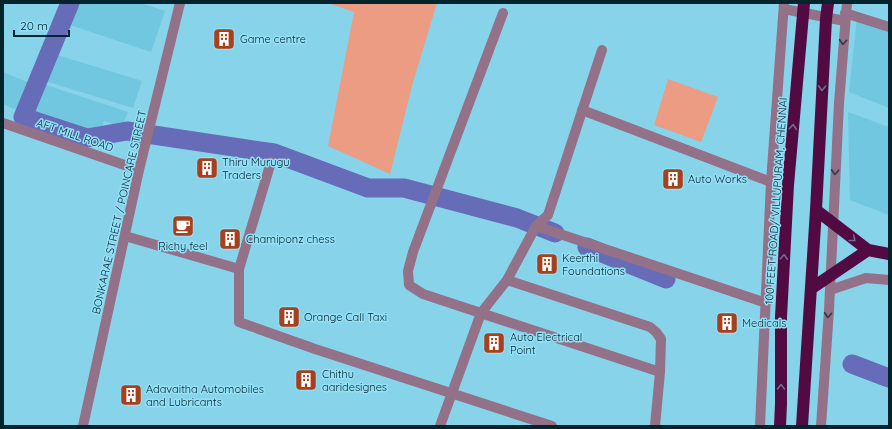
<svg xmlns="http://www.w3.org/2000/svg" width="892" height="429" font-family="Quicksand,sans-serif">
<rect width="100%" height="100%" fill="#87d3e9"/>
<path fill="#71c7df" d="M 77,3 L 141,3 L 165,11 L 151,52 L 70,25 Z
M 857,17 L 889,28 L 889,108 L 849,92 Z
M 54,54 L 142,81 L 133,108 L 45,81 Z
M 3,72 L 32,84 L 22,112 L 3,104 Z
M 40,83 L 128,112 L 122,127 L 104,121 L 100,133 L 30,110 Z
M 848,112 L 889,127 L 889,215 L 850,200 Z"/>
<path fill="#ec9c82" d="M 328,3 L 437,3 L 413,82 L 390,174 L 328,146 L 354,12 Z
M 668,79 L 718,97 L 701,142 L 654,125 Z"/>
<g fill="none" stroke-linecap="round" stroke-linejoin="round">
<path stroke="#666cb8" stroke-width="19" d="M 70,3 L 23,117 L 87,138 L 127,131 L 274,153 L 368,188 L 404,188 L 517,218 L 555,233
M 587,247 L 666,279
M 852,364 L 889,378"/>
<path stroke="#937188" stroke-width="10" d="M 784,9 L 845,21
M 503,13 L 413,252 L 408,271 L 409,285 L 423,294 L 660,372
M 845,13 L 889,27
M 582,110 L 771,182
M 3,123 L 139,170
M 536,226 L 766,303
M 125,236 L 239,269 L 239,322 L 315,349 L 552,426
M 239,269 L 271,162
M 507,280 L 650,327 L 656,332 L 661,339 L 660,372 L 655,426
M 830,290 L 866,278 L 889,280
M 83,426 L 139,170 L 180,3
M 440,426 L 481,313 L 507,280 L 536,226 L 548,215 L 602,50
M 760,426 L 771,182 L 784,3
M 821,426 L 829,310 L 839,103 L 847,3"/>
<path stroke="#510b42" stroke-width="12" d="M 816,210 L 868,250 L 889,254
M 812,288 L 868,250
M 780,426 L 781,404 L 781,317 L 788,185 L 804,3
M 802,426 L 816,210 L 826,19 L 828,3"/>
</g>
<defs><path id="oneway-chevron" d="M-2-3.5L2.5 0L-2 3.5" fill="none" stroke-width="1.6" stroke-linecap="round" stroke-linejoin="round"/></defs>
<g stroke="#2e3b48">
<use href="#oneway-chevron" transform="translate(843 42) rotate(94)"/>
<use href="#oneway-chevron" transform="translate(835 172) rotate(93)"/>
<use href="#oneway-chevron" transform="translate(828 315) rotate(94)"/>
</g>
<g stroke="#6f6b93">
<use href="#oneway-chevron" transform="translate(822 88) rotate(93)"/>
<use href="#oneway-chevron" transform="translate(793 127) rotate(-85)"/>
<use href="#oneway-chevron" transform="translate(853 239) rotate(39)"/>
<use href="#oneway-chevron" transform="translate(784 257) rotate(-87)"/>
<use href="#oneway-chevron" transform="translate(781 387) rotate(-90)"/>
</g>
<defs>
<g id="building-square" transform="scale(1.15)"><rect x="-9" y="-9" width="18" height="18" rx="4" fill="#a7401c" stroke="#94e0f7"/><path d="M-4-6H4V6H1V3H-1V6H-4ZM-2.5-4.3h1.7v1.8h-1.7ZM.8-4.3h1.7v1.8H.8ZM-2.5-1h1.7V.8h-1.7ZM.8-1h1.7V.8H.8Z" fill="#fff"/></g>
<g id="cafe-square" transform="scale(1.15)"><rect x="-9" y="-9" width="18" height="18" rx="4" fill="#a7401c" stroke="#94e0f7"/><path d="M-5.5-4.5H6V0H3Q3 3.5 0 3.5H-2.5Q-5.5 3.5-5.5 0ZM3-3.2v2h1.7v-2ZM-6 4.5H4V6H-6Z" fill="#fff"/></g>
</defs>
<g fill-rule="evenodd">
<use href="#building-square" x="224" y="39"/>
<use href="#building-square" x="207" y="168"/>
<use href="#building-square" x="673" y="179"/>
<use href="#cafe-square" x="183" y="226"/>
<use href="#building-square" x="230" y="239"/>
<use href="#building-square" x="547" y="264"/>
<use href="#building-square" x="289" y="317"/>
<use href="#building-square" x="727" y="323"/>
<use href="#building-square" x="494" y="343"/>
<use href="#building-square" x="306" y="380"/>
<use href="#building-square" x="131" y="395"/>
</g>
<g text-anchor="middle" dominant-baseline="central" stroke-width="3" stroke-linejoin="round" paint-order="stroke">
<g font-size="11" fill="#03242d" stroke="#94e0f7" text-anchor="start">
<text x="240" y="39">Game centre</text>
<text x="222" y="162">Thiru Murugu<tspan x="222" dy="13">Traders</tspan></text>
<text x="688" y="179">Auto Works</text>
<text x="246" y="239">Chamiponz chess</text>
<text x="183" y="246" text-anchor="middle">Richy feel</text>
<text x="562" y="258">Keerthi<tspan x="562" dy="13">Foundations</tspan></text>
<text x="304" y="317">Orange Call Taxi</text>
<text x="742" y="323">Medicals</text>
<text x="510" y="337">Auto Electrical<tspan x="510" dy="13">Point</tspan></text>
<text x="322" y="374">Chithu<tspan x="322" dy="13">aaridesignes</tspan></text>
<text x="146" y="389">Adavaitha Automobiles<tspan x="146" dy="13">and Lubricants</tspan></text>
</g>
<g font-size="11" fill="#03242d" stroke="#94e0f7">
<text transform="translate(75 135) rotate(19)">AFT MILL ROAD</text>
<text transform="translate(776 201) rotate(-86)">100 FEET ROAD/ VILLUPURAM, CHENNAI</text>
<text transform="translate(119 212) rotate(-77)">BONKARAE STREET / POINCARE STREET</text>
</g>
</g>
<rect width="892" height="429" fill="none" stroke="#03242d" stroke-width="8"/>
<path d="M14 30v6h55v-6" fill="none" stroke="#03242d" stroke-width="2"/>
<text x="20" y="30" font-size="12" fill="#03242d" stroke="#94e0f7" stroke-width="3" paint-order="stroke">20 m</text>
</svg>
